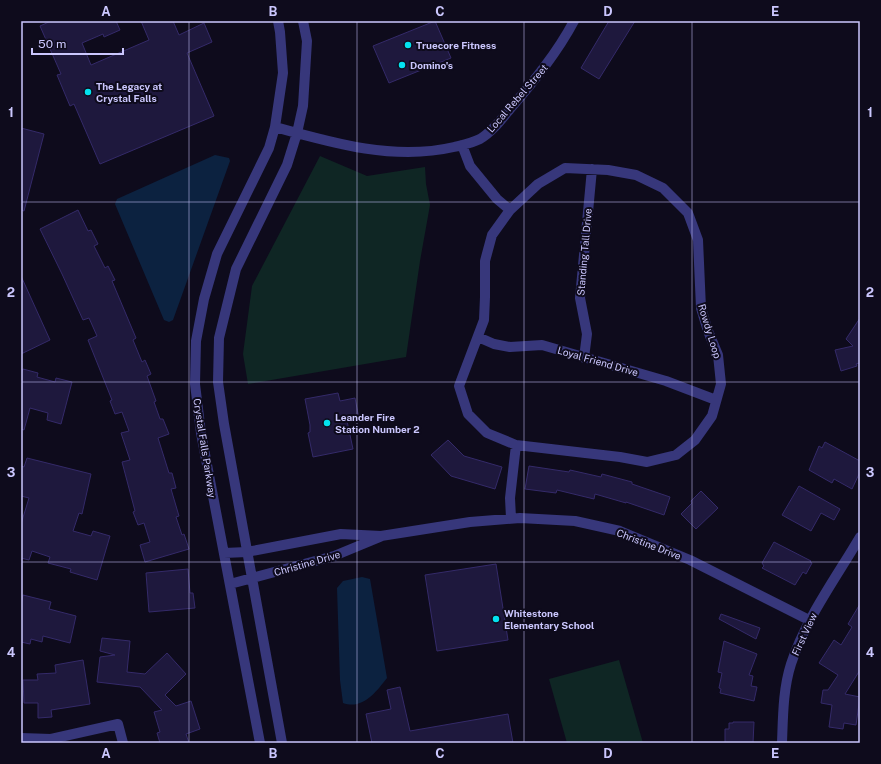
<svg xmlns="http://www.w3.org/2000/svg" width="881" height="764" font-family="'Public Sans',sans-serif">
<rect width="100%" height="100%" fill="#0e0b1c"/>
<path fill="#0f2624" d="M 320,156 L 367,176 L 425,167 L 426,184 L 430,205 L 420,261 L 406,357 L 248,384 L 243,354 L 252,286 Z
M 619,660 L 643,743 L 567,743 L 549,679 Z"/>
<path fill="#0c2240" d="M 215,155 L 229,158 L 230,161 L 173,320 L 169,322 L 164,320 L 115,204 L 117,199 Z
M 362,577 L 370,579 L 387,678 C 376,692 363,710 343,703 L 340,680 L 337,588 L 343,581 Z"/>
<path fill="#1e183d" stroke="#342a69" d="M 51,21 L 116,21 L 120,30 L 104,37 L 103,34 L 82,43 L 91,65 L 149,40 L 141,21 L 173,21 L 179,35 L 204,23 L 212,42 L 187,53 L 214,116 L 100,164 L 74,104 L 70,106 L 57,75 L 61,74 L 40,26 Z
M 435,21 L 451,58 L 389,83 L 373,46 Z
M 609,21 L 635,21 L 599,79 L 581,68 Z
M 21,128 L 44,134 L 24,211 L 21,210 Z
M 78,210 L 88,231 L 91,230 L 98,244 L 94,246 L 105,268 L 108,266 L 115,280 L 112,281 L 136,338 L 133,340 L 142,362 L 145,360 L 151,374 L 147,376 L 156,401 L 154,402 L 160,419 L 163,419 L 169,434 L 158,438 L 169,473 L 172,473 L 176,488 L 171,489 L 179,516 L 176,517 L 182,535 L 184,534 L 189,549 L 145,562 L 140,545 L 150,542 L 144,523 L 138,525 L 133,512 L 135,511 L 122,462 L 130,460 L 121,433 L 129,431 L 122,412 L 115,414 L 110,401 L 112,400 L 88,340 L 97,336 L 89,318 L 83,320 L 62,274 L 40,229 Z
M 21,276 L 50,340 L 21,354 Z
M 860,318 L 860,363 L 856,364 L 857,366 L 841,371 L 835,350 L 853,346 L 846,339 Z
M 23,369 L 38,373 L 37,377 L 55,382 L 56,378 L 72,382 L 61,424 L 47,420 L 48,413 L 30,408 L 24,430 L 21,429 L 21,375 Z
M 338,393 L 340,401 L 355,398 L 359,419 L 347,421 L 353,449 L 313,457 L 308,433 L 310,432 L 310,425 L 305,399 Z
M 448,440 L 464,456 L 502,467 L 495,489 L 451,476 L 431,455 Z
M 825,442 L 860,461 L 860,472 L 852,489 L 834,479 L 832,483 L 809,470 L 819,446 L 822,448 Z
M 27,458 L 91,474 L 82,514 L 79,513 L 73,531 L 91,536 L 93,531 L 110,536 L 97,580 L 70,572 L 71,569 L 48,563 L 50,557 L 32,551 L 29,560 L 21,558 L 21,524 L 29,498 L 21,496 L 21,466 L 24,467 Z
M 529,466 L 569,472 L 570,470 L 601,477 L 602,474 L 632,482 L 632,484 L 670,497 L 664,515 L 626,502 L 626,503 L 595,494 L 594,499 L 557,490 L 556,493 L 525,489 Z
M 799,486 L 840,509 L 834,520 L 821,513 L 811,531 L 782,515 Z
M 701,491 L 718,508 L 696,529 L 681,514 L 692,503 L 691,501 Z
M 774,542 L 811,561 L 810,562 L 812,563 L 806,574 L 803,572 L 795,585 L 762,568 L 764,566 L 762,563 Z
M 496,564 L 508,640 L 437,651 L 425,575 Z
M 188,569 L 190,593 L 193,593 L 195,608 L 149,612 L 146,573 Z
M 23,595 L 51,602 L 49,609 L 76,616 L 70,643 L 43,636 L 42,642 L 31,639 L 30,644 L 21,642 L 21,606 Z
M 860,604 L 860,670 L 845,694 L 860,697 L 856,725 L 844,723 L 843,729 L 829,727 L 832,705 L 821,703 L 823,690 L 828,690 L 838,675 L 819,663 L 834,640 L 841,645 L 852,627 L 848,624 Z
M 721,614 L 760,628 L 756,639 L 719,619 Z
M 102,638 L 130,641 L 127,672 L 145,674 L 167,653 L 186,674 L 165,695 L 176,706 L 191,701 L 200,729 L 186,734 L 189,743 L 160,743 L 157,733 L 160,732 L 154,712 L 162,710 L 140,687 L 97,682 L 100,657 L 115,655 L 100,651 Z
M 724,641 L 757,654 L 749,675 L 753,676 L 751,686 L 757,687 L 754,701 L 720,693 L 721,689 L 719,688 L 722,673 L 718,672 Z
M 83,660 L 90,704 L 51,710 L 52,717 L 38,718 L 38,703 L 24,703 L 23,680 L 38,680 L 37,674 L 56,673 L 55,665 Z
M 400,687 L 410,731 L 508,714 L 513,743 L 372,743 L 366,714 L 391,709 L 387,690 Z
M 733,722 L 754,722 L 753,743 L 725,743 L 725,729 L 729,729 L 729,723 L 733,723 Z"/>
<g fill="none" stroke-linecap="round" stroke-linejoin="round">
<path stroke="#37377b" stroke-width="10" d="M 275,127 C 332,143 394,161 454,147 C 462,145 472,143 480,139 C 492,132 501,120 510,109 C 534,81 557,53 574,21
M 462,145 L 470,166 L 497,199 L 510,210
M 565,168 L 608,170 L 636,175 L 663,188 L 688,213 L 698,240 L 701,308 L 708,331 L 718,355 L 721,384 L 712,416 L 695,440 L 676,455 L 647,462 L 620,457 L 516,445 L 487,433 L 468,414 L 459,386 L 484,320 L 485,297 L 485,261 L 492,235 L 510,210 L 538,184 Z
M 478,337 L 494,344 L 510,347 L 542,345 L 666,381 L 716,400
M 584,358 L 587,334 L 580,298 L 592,169
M 511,518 L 510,498 L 516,445
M 224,553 L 247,552 L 341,534 L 381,536 L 470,522 L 520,518 L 575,521 L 620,531 L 690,560 L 809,620
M 230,584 L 334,556 L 380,537
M 21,738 L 51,739 L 118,724 L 123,743
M 260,743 L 201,433 L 195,384 L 196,341 L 204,299 L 217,254 L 269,148 L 275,127 L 283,73 L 280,32 L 278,21
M 282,743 L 224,424 L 218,382 L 219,338 L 236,269 L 287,165 L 297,133 L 303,106 L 307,41 L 303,21
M 782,743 C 783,716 783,689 791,664 C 806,618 836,578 860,537"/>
</g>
<path fill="none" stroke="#cbc7fe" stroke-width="1" stroke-opacity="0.55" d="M 189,21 L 189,743M 357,21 L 357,743M 524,21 L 524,743M 692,21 L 692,743M 21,202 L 860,202M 21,382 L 860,382M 21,562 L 860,562"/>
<g fill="#03e2ef" stroke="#0e0b1c" stroke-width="1.5">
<circle cx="408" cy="45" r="4"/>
<circle cx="402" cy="65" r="4"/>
<circle cx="88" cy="92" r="4"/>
<circle cx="327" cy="423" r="4"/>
<circle cx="496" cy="619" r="4"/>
</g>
<g text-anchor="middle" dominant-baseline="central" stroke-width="4" stroke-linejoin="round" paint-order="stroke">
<g font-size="10" font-weight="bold" fill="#cbc7fe" stroke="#0e0b1c" text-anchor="start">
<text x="416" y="45">Truecore Fitness</text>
<text x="410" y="65">Domino's</text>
<text x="96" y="86">The Legacy at<tspan x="96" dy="12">Crystal Falls</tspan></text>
<text x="335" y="417">Leander Fire<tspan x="335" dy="12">Station Number 2</tspan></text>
<text x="504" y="613">Whitestone<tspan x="504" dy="12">Elementary School</tspan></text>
</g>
<g font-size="10" fill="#cbc7fe" stroke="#0e0b1c">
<text transform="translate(517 98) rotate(-49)">Local Rebel Street</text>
<text transform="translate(584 252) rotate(-85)">Standing Tall Drive</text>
<text transform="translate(710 331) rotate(73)">Rowdy Loop</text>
<text transform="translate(598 361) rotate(16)">Loyal Friend Drive</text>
<text transform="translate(205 448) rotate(81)">Crystal Falls Parkway</text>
<text transform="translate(649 544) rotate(21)">Christine Drive</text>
<text transform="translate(307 563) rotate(-16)">Christine Drive</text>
<text transform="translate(804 634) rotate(-65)">First View</text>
</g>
</g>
<rect width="881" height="764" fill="none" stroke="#0e0b1c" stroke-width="44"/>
<path d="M32 48v6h91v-6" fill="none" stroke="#cbc7fe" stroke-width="2"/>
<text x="38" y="48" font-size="12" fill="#cbc7fe" stroke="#0e0b1c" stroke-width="3" paint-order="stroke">50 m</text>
<rect x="22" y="22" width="837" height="720" fill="none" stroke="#cbc7fe" stroke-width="1.5"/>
<g font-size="13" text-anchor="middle" font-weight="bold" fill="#cbc7fe">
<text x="106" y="16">A</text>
<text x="273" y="16">B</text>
<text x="440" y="16">C</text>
<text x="608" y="16">D</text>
<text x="775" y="16">E</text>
<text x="11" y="117">1</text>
<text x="870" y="117">1</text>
<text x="11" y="297">2</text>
<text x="870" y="297">2</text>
<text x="11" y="477">3</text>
<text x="870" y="477">3</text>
<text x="11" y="657">4</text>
<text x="870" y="657">4</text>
<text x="106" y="758">A</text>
<text x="273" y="758">B</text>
<text x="440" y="758">C</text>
<text x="608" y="758">D</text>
<text x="775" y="758">E</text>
</g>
</svg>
